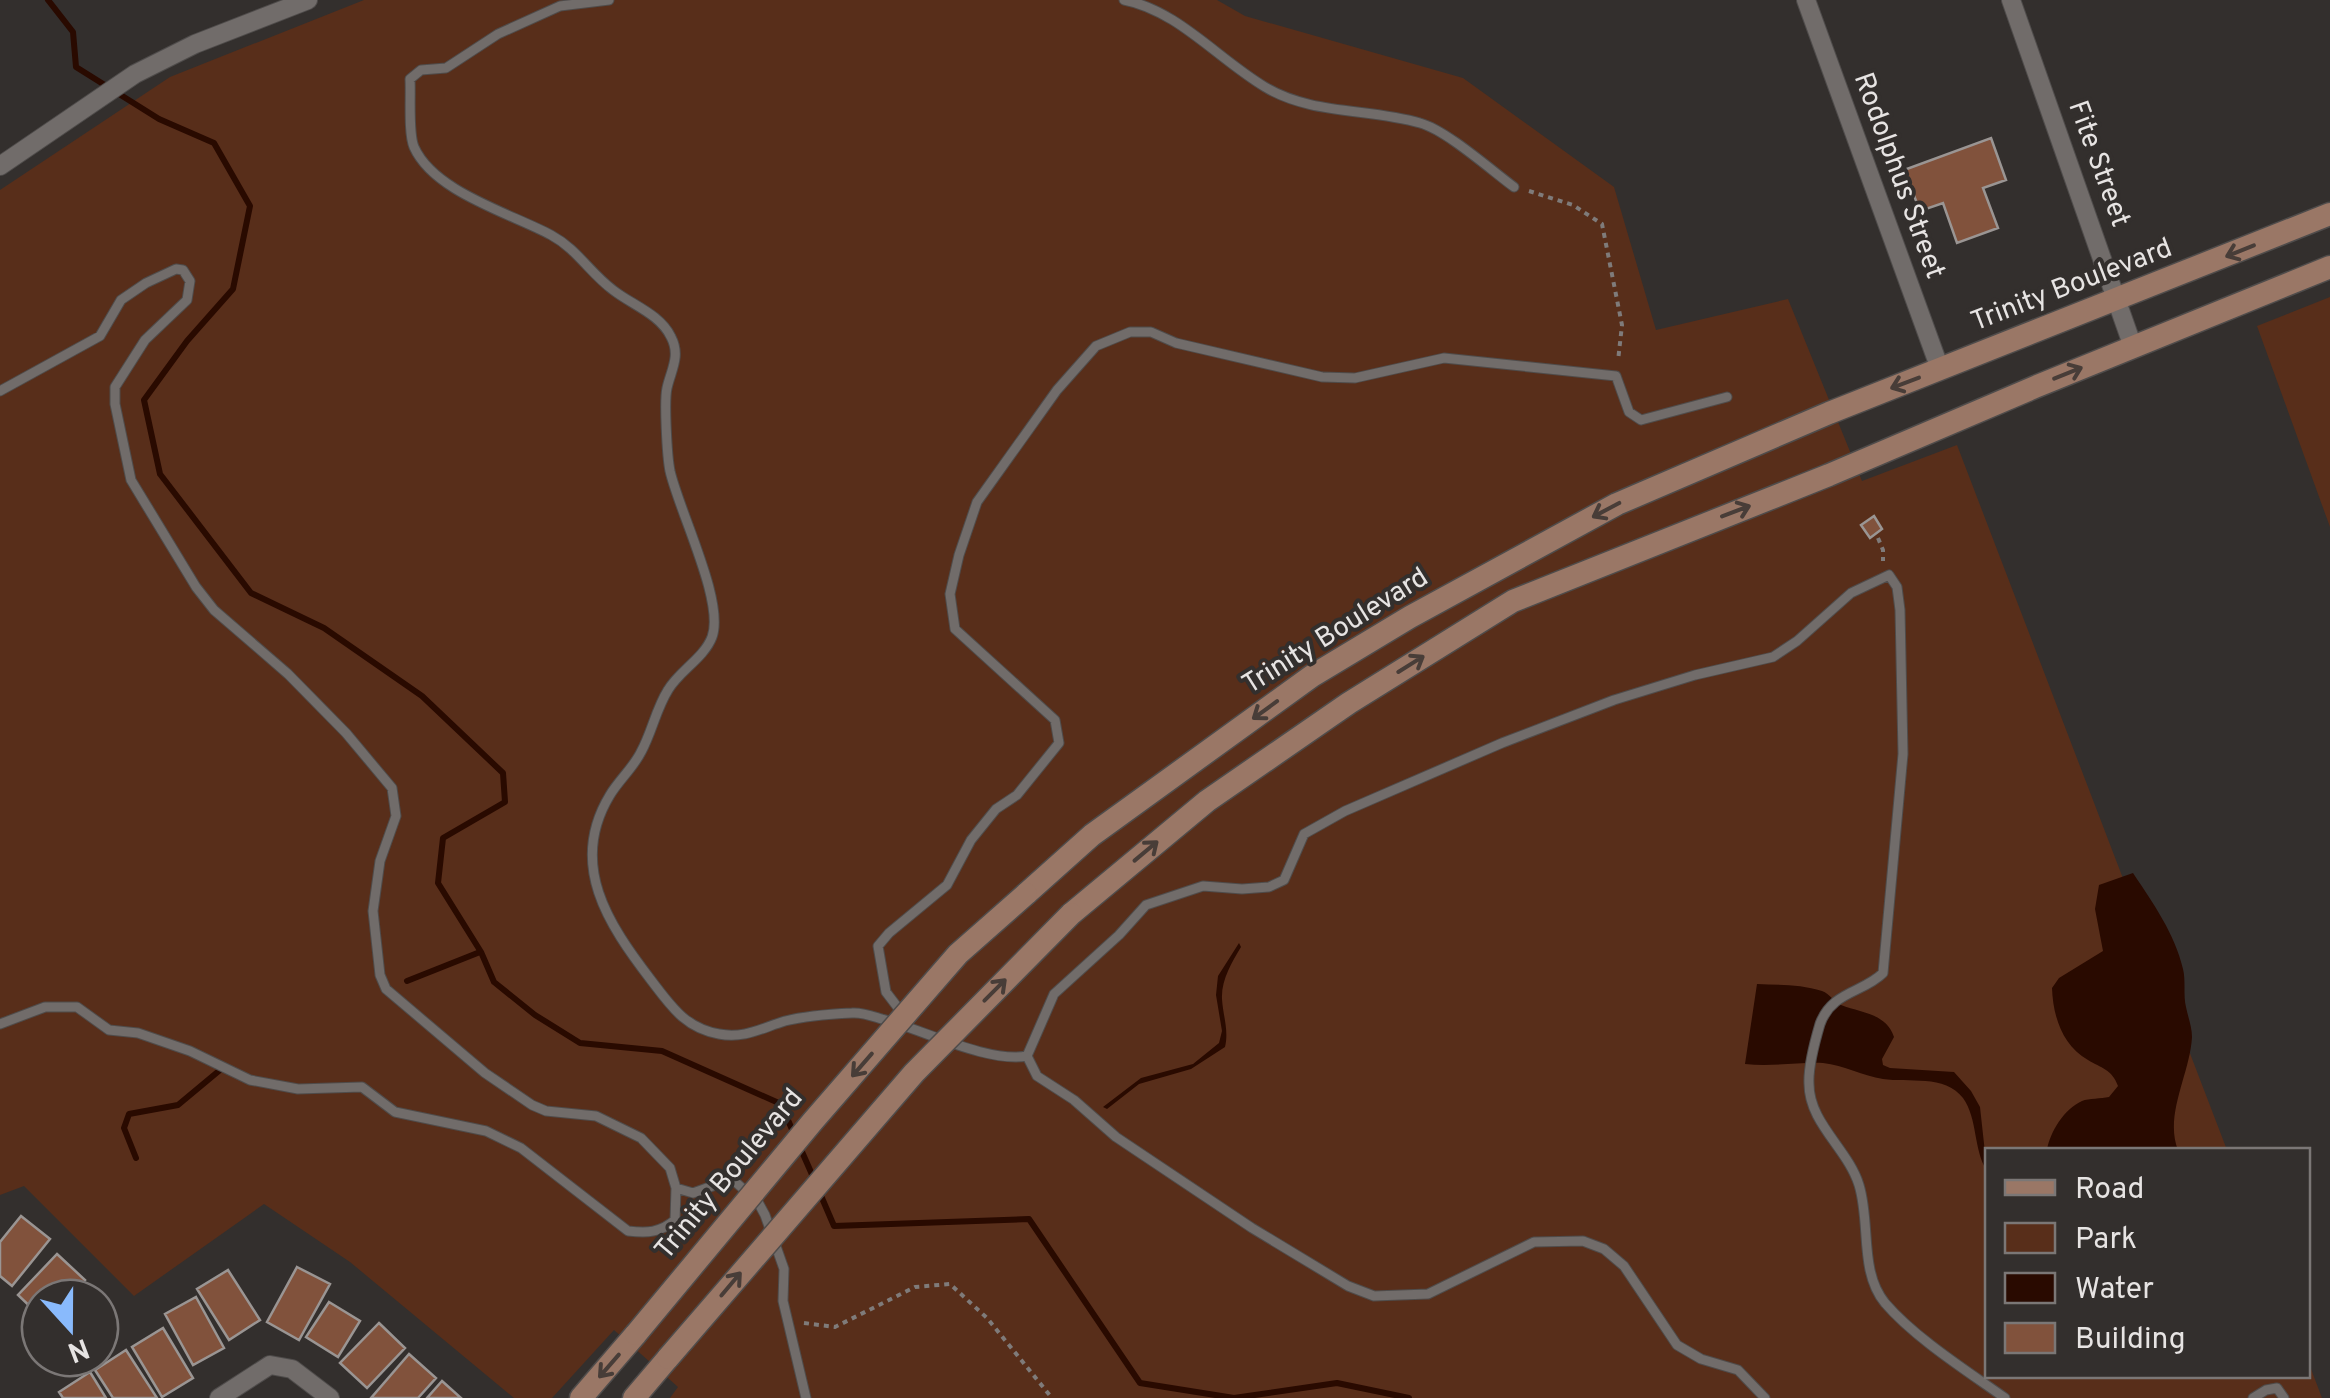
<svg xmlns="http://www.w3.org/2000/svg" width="2330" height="1398" font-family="Overpass,sans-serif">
<rect width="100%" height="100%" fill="#332f2d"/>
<path fill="#582e1a" d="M 364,0 L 1217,0 L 1245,16 L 1463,78 L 1614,187 L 1656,330 L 1788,299 L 1862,481 L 1957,445 L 2227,1150 L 1988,1150 L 1988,1376 L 2308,1376 L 2308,1361 L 2322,1398 L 670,1398 L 678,1387 L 614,1330 L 552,1398 L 514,1398 L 350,1262 L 264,1204 L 134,1296 L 24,1186 L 0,1195 L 0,190 L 170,77 Z
M 2330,297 L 2330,527 L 2257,326 Z"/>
<path fill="#290a00" d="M 2133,873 C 2153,903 2175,934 2183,969 C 2186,981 2183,995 2186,1007 C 2188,1017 2192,1027 2192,1037 C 2190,1074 2164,1115 2178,1150 L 2047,1150 C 2050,1132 2064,1109 2082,1101 C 2089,1098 2101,1099 2109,1097 L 2118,1086 C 2112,1069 2101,1068 2088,1060 C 2062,1045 2053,1016 2052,988 L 2059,978 L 2103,951 L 2095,909 L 2099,885 Z
M 1239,943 L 1241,947 C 1232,962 1221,980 1222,999 C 1223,1016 1229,1030 1225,1047 L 1191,1069 L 1139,1084 L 1107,1109 L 1103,1107 L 1141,1078 L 1193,1064 L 1219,1043 L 1222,1031 L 1216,995 L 1218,976 Z
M 1757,984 C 1778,985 1801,984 1822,991 C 1830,994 1834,1002 1841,1005 C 1861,1013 1886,1013 1894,1037 L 1882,1059 L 1883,1065 L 1890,1068 L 1954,1072 L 1971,1091 L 1980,1107 L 1987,1171 C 1973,1149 1978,1119 1963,1098 C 1945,1074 1908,1083 1883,1079 C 1863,1076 1844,1065 1823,1063 C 1797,1062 1772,1067 1745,1064 Z"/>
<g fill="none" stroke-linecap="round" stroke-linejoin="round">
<path stroke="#290a00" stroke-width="6" d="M 48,0 L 73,32 L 76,67 L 159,119 L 214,143 L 250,206 L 233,289 L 187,341 L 144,400 L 160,474 L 251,593 L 324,628 L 422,696 L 503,773 L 505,802 L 443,838 L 438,883 L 481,952 L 494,982 L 535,1015 L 580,1043 L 662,1051 L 781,1104 L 794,1134
M 407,981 L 480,952
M 799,1145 L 814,1179
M 136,1158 L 124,1128 L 129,1114 L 178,1105 L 220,1070
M 819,1191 L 834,1226 L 1029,1219 L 1140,1383 L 1234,1398 L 1337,1383 L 1409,1398"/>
</g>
<path fill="#81523c" stroke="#9a9593" stroke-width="2.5" d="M 1991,138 L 2006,180 L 1983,188 L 1998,228 L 1957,243 L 1943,203 L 1920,211 L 1904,170 Z
M 1874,516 L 1882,529 L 1870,538 L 1861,525 Z
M 21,1216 L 50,1239 L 12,1286 L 0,1276 L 0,1242 Z
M 57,1254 L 85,1280 L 67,1298 L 40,1298 L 40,1316 L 18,1295 Z
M 297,1267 L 330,1284 L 299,1340 L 267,1322 Z
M 228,1270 L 260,1320 L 229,1340 L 197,1289 Z
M 196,1297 L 224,1348 L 193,1365 L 165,1314 Z
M 329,1302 L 360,1321 L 338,1357 L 306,1337 Z
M 379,1323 L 405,1348 L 367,1388 L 340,1363 Z
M 163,1328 L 193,1378 L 162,1397 L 132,1347 Z
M 126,1350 L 157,1398 L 113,1398 L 95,1370 Z
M 409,1354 L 436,1378 L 418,1398 L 371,1398 Z
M 90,1372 L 106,1398 L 63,1398 L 59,1392 Z
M 442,1381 L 461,1398 L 427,1398 Z"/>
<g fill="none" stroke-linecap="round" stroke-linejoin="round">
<g stroke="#4f4c4b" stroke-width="11">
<path id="lane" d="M 609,0 L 560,6 L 498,34 L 446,68 L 421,70 L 410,79 C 411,96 408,133 414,147 C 434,192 510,213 551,235 C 577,249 590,273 613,290 C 632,305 660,314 671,337 C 681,356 671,370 667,388 C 664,401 667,456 670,471 C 679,511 725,602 712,637 C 704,658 679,671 668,690 C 656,709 652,732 641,752 C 633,768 619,780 610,795 C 568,864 608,924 651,980 C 671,1006 685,1028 719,1034 C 744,1039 762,1028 785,1021 C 805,1016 831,1014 852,1013 C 862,1012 872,1016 882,1019 C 924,1030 987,1063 1027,1056
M 1124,0 C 1177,10 1218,59 1265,87 C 1311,115 1370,108 1420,123 C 1446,130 1491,170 1514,187
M 0,391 L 100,336 L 121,300 L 146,283 L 176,269 L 183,270 L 190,281 L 187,300 L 145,340 L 115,387 L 115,404 L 131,480 L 196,587 L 214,610 L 288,674 L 346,733 L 392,788 L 396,816 L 380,861 L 373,911 L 380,975 L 386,989 L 485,1073 L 532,1105 L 546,1111 L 596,1116 L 641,1138 L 670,1168 L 676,1188 L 675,1220 C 660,1233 647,1233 628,1231 L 521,1148 L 486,1131 L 395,1112 L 362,1087 L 298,1089 L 250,1080 L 190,1051 L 138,1033 L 109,1030 L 77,1007 L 45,1007 L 0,1024
M 902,1013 L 886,992 L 878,946 L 889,933 L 947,885 L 971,840 L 996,809 L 1017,795 L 1059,743 L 1055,720 L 955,629 L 950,594 L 959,555 L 977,502 L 1057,390 L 1096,346 L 1130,332 L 1151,332 L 1176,343 L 1322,377 L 1355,378 L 1444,358 L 1616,376 L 1629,412 L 1641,420 L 1727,397
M 1027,1056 L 1054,994 L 1119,935 L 1146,905 L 1203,886 L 1242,889 L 1269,887 L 1284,880 L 1304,834 L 1345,811 L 1502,743 L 1614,700 L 1695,675 L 1773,657 L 1797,641 L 1851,593 L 1889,575 L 1897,587 L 1900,610 L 1903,754 L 1883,973 C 1863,993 1832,991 1820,1024 C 1815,1041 1808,1066 1809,1084 C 1809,1123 1848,1149 1859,1185 C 1871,1224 1859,1271 1885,1303 C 1915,1338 1967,1371 2005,1398
M 1027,1056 L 1037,1076 L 1074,1100 L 1116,1137 L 1252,1228 L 1348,1286 L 1374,1296 L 1428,1294 L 1534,1242 L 1583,1241 L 1604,1249 L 1624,1266 L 1677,1345 L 1701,1359 L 1738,1370 L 1765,1398
M 676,1188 L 693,1193 L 732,1179 L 758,1202 L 765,1215 L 784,1269 L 783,1301 L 806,1398
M 2253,1398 L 2266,1390 L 2277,1388 L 2284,1398"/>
</g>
<g stroke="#4f4c4b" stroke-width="20">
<path id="street" d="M 1806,0 L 1940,369
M 2011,0 L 2133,347
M 0,166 L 135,74 L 195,44 L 308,0
M 219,1398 L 270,1365 L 292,1369 L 330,1398"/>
</g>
<g stroke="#4f4c4b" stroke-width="25">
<path id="secondary" d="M 1026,894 L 1092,835 L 1312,676 L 1410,617 L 1617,504 L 1829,413 L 2330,214
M 1071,914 L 1207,801 L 1349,703 L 1513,601 L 1829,475 L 2035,387 L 2330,267
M 581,1398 L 636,1334
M 634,1398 L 668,1358"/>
</g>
<path stroke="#7f7b7a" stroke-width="4" stroke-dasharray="5 5" stroke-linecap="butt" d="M 1529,191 L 1573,205 L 1602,224 L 1622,325 L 1618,361
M 1878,538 L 1883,550 L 1883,561
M 804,1323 L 835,1327 L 915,1287 L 950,1284 L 987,1318 L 1052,1398"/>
<use href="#lane" stroke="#716c6a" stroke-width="9"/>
<use href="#street" stroke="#716c6a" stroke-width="18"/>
<use href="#secondary" stroke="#9a7766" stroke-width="22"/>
<g stroke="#4f4c4b" stroke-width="25" stroke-linecap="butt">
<path id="secondary-bridge" d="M 636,1334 L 813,1121 L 958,954 L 1026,894
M 668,1358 L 914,1073 L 1071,914"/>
</g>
<use href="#secondary-bridge" stroke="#9a7766" stroke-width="22"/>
</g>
<defs><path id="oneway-shaft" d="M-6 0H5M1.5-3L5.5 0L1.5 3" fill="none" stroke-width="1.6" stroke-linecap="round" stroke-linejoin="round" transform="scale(2.5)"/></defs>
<g stroke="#483d38">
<use href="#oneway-shaft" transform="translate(2240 251) rotate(158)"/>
<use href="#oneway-shaft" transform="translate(2068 373) rotate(-22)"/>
<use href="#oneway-shaft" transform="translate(1905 383) rotate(159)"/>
<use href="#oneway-shaft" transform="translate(1606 510) rotate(152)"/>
<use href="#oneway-shaft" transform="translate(1736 511) rotate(-21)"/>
<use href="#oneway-shaft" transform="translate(1411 664) rotate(-32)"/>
<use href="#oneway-shaft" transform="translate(1265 710) rotate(144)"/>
<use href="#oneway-shaft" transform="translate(1146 851) rotate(-40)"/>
<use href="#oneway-shaft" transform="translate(995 990) rotate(-45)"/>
<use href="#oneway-shaft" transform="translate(862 1065) rotate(131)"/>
<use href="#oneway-shaft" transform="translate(731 1284) rotate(-50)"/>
<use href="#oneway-shaft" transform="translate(609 1366) rotate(131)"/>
</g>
<g text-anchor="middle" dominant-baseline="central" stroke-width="8" stroke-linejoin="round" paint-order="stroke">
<g font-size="28" fill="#e7e4e3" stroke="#332f2d">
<text transform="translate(2098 164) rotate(70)">Fite Street</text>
<text transform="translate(1898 176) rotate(70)">Rodolphus Street</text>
<text transform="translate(2072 286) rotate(-21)">Trinity Boulevard</text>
<text transform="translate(1336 632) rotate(-32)">Trinity Boulevard</text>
<text transform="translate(730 1175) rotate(-50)">Trinity Boulevard</text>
</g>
</g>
<rect x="1985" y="1148" width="325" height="230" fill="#332f2d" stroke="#7b7776" stroke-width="2.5"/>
<rect x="2005" y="1180" width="50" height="15" fill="#9a7766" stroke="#7b7776" stroke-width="2.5"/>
<text x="2075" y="1198" font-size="30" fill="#e7e4e3">Road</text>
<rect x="2005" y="1223" width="50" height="30" fill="#582e1a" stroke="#7b7776" stroke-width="2.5"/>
<text x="2075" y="1248" font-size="30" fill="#e7e4e3">Park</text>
<rect x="2005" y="1273" width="50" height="30" fill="#290a00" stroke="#7b7776" stroke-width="2.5"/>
<text x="2075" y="1298" font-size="30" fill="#e7e4e3">Water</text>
<rect x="2005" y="1323" width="50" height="30" fill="#81523c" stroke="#7b7776" stroke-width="2.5"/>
<text x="2075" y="1348" font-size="30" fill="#e7e4e3">Building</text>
<g transform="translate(70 1328) rotate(159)"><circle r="48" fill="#332f2d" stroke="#7b7776" stroke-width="2.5"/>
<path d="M0-8L18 38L0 25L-18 38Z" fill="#89bafc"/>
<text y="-15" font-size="28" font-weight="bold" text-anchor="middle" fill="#e7e4e3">N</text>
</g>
</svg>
